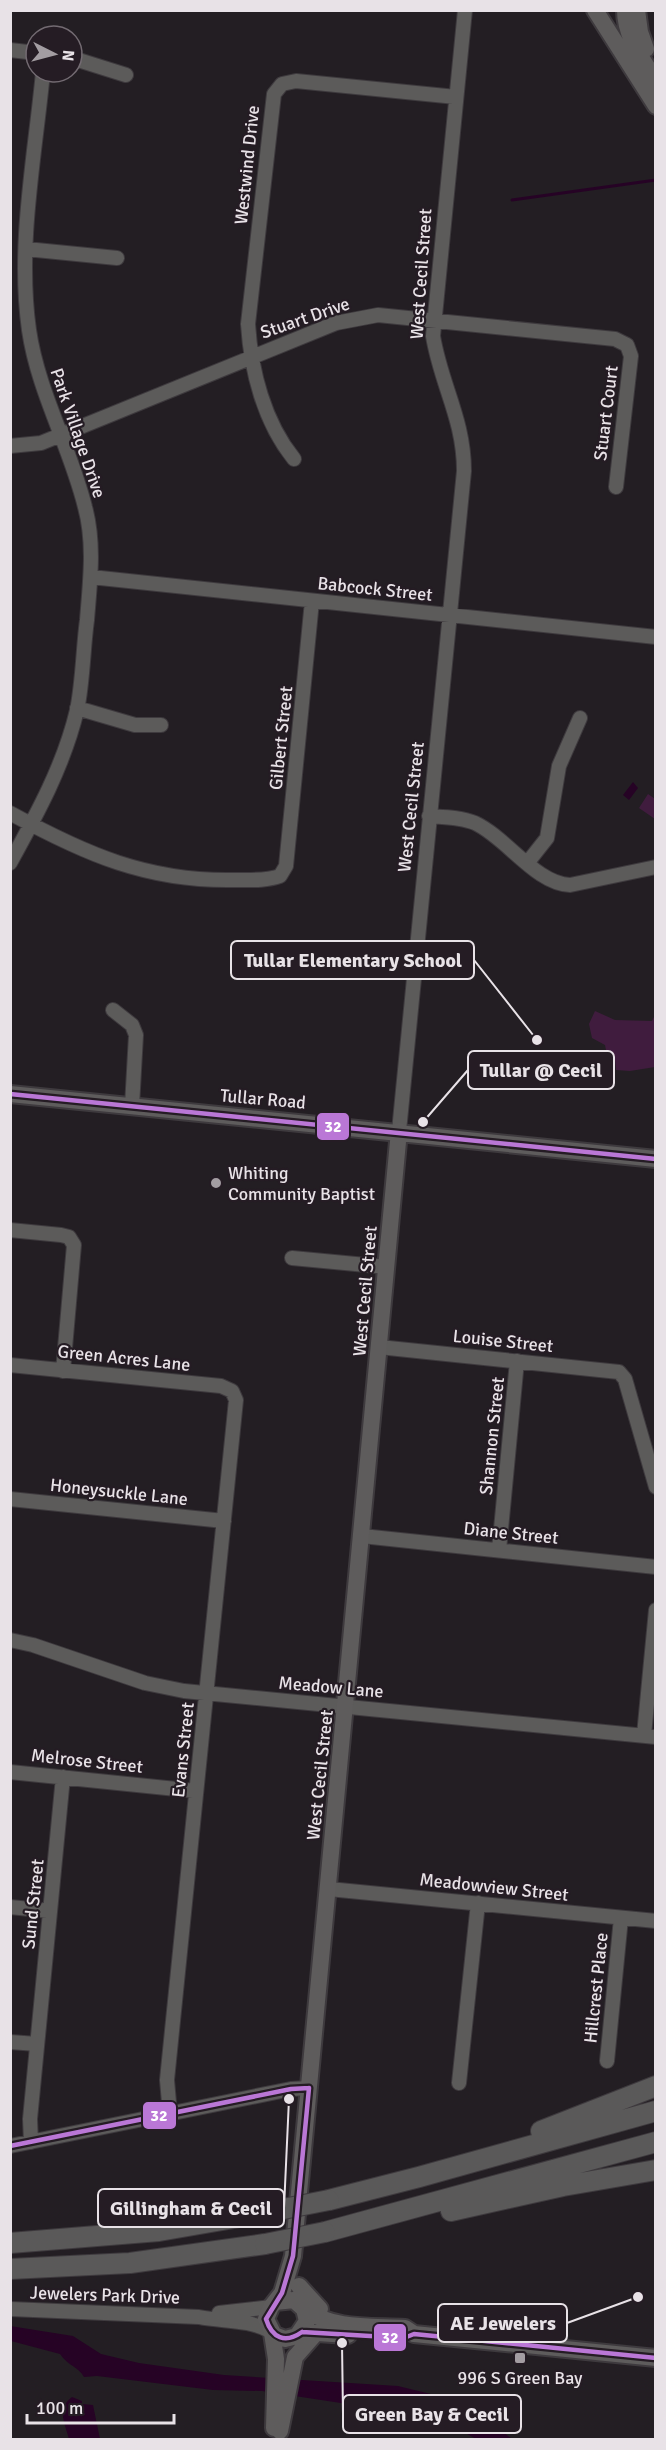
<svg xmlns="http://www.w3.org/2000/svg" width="666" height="2450" font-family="Signika,sans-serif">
<rect width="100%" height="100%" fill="#231e23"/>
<path fill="#401c3e" d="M 648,794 L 655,799 L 655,819 L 639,808 Z
M 595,1011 L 615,1020 L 652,1021 L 655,1015 L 655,1067 L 630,1071 L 616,1070 L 615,1060 L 607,1055 L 605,1045 L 592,1038 L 589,1024 Z"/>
<path fill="#260325" d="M 633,782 L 638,788 L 629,800 L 623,795 Z
M 10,2326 L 73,2336 L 101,2354 L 139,2363 L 224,2375 L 398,2386 L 439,2396 L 479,2413 L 512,2439 L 476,2439 L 443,2420 L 426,2416 L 262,2391 L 213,2390 L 97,2376 L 84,2377 C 79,2367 68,2366 60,2354 L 11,2341 Z
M 72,2397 L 82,2401 L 82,2404 L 93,2405 L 100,2439 L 69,2439 C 65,2423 56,2409 72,2397 Z"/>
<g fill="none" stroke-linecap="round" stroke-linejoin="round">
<path stroke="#260325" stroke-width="3" d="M 512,200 L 656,180"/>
<g stroke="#3e3a3e" stroke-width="16">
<path id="minor" d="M 10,50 L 36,53
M 72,58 L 126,75
M 26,249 L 117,258
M 10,446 L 41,443 L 336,323 L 378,315 L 615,339 L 627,345 L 631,356 L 616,487
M 294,459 C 264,422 251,371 248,324 L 274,94 L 282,84 L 296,81 L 456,97
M 91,577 L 656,637
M 77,708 L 135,725 L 161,725
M 10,813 C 85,854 148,882 235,880 C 250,880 266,881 280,876 L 286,866 L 312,601
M 429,816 C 444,817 461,817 475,823 C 507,838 536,884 570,885 L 656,867
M 528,862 L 547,838 L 559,766 L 580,718
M 10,863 C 37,814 64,765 77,710 C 83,681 83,649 87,620 C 90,582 95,544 85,507 C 70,446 38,392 29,330 C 17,245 35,156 43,72
M 113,1010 L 132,1025 L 136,1035 L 132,1106
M 399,1131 L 464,471 C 464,419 441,385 433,336 L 465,10
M 10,1230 L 61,1235 L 69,1237 L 74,1245 L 63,1371
M 292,1258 L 387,1267
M 379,1347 L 619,1372 L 625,1379 L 656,1487
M 10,1365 L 221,1386 L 232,1391 L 236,1400 L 167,2080 L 170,2114
M 10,1499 L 224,1521
M 362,1536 L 656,1567
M 499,1550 L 517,1361
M 10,1640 L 33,1645 L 145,1683 L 184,1691 L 656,1737
M 644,1735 L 656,1610
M 10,1772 L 196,1791
M 329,1889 L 656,1921
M 10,1907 L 50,1911
M 10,2042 L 37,2044
M 607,2061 L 621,1918
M 459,2083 L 478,1903
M 31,2142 L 30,2119 L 63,1777
M 10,2146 L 291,2089 L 309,2088
M 10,2309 L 199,2317 C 223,2322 248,2319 270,2331
M 219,2313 L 271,2307"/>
</g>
<g stroke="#3e3a3e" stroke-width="20">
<path id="major" d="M 595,10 L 656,106
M 625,10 C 625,37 642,58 656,81
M 637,10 L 640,32 L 646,49
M 10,1094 L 656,1159
M 299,2286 L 320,2309
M 275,2302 L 294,2300 L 304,2309 L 307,2321 L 297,2336 L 285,2339 L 274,2335 L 266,2319 L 271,2307 L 282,2293 L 293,2256 L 399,1131
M 304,2309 C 334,2330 370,2326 405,2328 L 414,2334 L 656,2358
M 302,2332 L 348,2335
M 272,2333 L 276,2359 L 274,2428
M 280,2431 L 295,2357 L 316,2333"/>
</g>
<g stroke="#3e3a3e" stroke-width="22">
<path id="highway" d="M 541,2131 L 656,2086
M 329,2200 L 419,2177 L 656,2111
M 451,2211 L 563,2186 L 656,2170
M 325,2232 L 656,2142
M 10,2243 L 159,2231 L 268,2212
M 10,2269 L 130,2263 L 265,2244"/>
</g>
<use href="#minor" stroke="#5c5b5a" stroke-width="14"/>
<use href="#major" stroke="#5e5c5c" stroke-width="16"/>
<use href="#highway" stroke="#5a5959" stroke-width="20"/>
<g stroke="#3e3a3e" stroke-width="22" stroke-linecap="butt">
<path id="highway-bridge" d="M 268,2212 L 329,2200
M 265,2244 L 325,2232"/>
</g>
<use href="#highway-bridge" stroke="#5a5959" stroke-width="20"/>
<g stroke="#251c24" stroke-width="9">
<path id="bus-1" d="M 10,1094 L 656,1159
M 10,2146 L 291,2089 L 309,2088
M 302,2332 L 404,2338 L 414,2334 L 656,2358
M 302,2332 C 285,2344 272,2338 266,2319 L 282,2293 L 293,2256 L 309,2088"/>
</g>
<use href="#bus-1" stroke="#ba77d6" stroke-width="4.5"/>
</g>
<g fill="#a39da2" stroke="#251c24" stroke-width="2">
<circle cx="216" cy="1183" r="6"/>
<rect x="514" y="2352" width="12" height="12" rx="3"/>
</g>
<g text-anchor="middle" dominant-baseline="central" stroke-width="4.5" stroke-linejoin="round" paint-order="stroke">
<g font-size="18" fill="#e8e2e7" stroke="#251c24">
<text transform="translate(247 165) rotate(-84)">Westwind Drive</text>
<text transform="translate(421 274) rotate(-86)">West Cecil Street</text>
<text transform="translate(305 318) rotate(-19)">Stuart Drive</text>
<text transform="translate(606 413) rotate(-83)">Stuart Court</text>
<text transform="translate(78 433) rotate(71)">Park Village Drive</text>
<text transform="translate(375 589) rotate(6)">Babcock Street</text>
<text transform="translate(281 738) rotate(-84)">Gilbert Street</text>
<text transform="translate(411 807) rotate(-84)">West Cecil Street</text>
<text transform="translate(263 1099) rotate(5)">Tullar Road</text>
<text transform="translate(365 1291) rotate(-85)">West Cecil Street</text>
<text transform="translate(503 1341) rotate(6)">Louise Street</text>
<text transform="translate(124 1358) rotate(6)">Green Acres Lane</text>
<text transform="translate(492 1436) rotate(-84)">Shannon Street</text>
<text transform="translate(119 1492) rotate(6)">Honeysuckle Lane</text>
<text transform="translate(511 1533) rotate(6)">Diane Street</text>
<text transform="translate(331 1687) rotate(5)">Meadow Lane</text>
<text transform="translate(183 1750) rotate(-84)">Evans Street</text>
<text transform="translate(87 1761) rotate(6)">Melrose Street</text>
<text transform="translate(320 1775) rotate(-84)">West Cecil Street</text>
<text transform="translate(494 1887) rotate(6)">Meadowview Street</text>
<text transform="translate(33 1904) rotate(-84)">Sund Street</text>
<text transform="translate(596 1988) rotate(-84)">Hillcrest Place</text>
<text transform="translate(105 2295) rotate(2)">Jewelers Park Drive</text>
</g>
<g font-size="18" fill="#e8e2e7" stroke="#251c24" text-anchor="start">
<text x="228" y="1173">Whiting<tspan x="228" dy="21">Community Baptist</tspan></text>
<text x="520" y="2378" text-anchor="middle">996 S Green Bay</text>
</g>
</g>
<path fill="none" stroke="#e8e2e7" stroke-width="2" d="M537 1040L474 960M423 1122L468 1070M289 2099L284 2208M638 2297L567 2323M342 2343L343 2414"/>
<g fill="#e8e2e7" stroke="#251c24" stroke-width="2">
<circle cx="537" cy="1040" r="6"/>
<circle cx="423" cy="1122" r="6"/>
<circle cx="289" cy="2099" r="6"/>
<circle cx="638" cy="2297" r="6"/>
<circle cx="342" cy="2343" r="6"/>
</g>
<g fill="#251c24" stroke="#e8e2e7" stroke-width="2">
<rect x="231" y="941" width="243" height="38" rx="6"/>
<rect x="468" y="1051" width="146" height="38" rx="6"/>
<rect x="98" y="2189" width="186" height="38" rx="6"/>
<rect x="438" y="2304" width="129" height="38" rx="6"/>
<rect x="343" y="2395" width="178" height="38" rx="6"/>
</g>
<g font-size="20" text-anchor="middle" font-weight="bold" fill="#e8e2e7">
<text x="353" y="967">Tullar Elementary School</text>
<text x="541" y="1077">Tullar @ Cecil</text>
<text x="191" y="2215">Gillingham &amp; Cecil</text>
<text x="503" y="2330">AE Jewelers</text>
<text x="432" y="2421">Green Bay &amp; Cecil</text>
</g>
<g stroke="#251c24" stroke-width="2">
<rect x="316" y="1112" width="34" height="29" rx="6" fill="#ba77d6"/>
<rect x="142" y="2101" width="35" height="29" rx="6" fill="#ba77d6"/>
<rect x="373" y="2323" width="34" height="29" rx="6" fill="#ba77d6"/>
</g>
<g font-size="16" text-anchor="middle" font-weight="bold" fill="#fff">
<text x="333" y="1132">32</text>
<text x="159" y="2121">32</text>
<text x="390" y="2343">32</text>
</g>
<rect width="666" height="2450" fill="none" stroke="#e8e2e7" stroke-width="24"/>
<g transform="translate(54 54) rotate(96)"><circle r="28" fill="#251c24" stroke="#736b72" stroke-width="1.5"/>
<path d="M0-4.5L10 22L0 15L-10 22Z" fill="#a39da2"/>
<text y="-9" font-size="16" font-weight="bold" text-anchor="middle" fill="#e8e2e7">N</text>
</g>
<path d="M27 2414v9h147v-9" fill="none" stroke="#e8e2e7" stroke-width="3"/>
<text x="36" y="2414" font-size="18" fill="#e8e2e7" stroke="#251c24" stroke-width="4.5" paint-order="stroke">100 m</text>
</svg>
